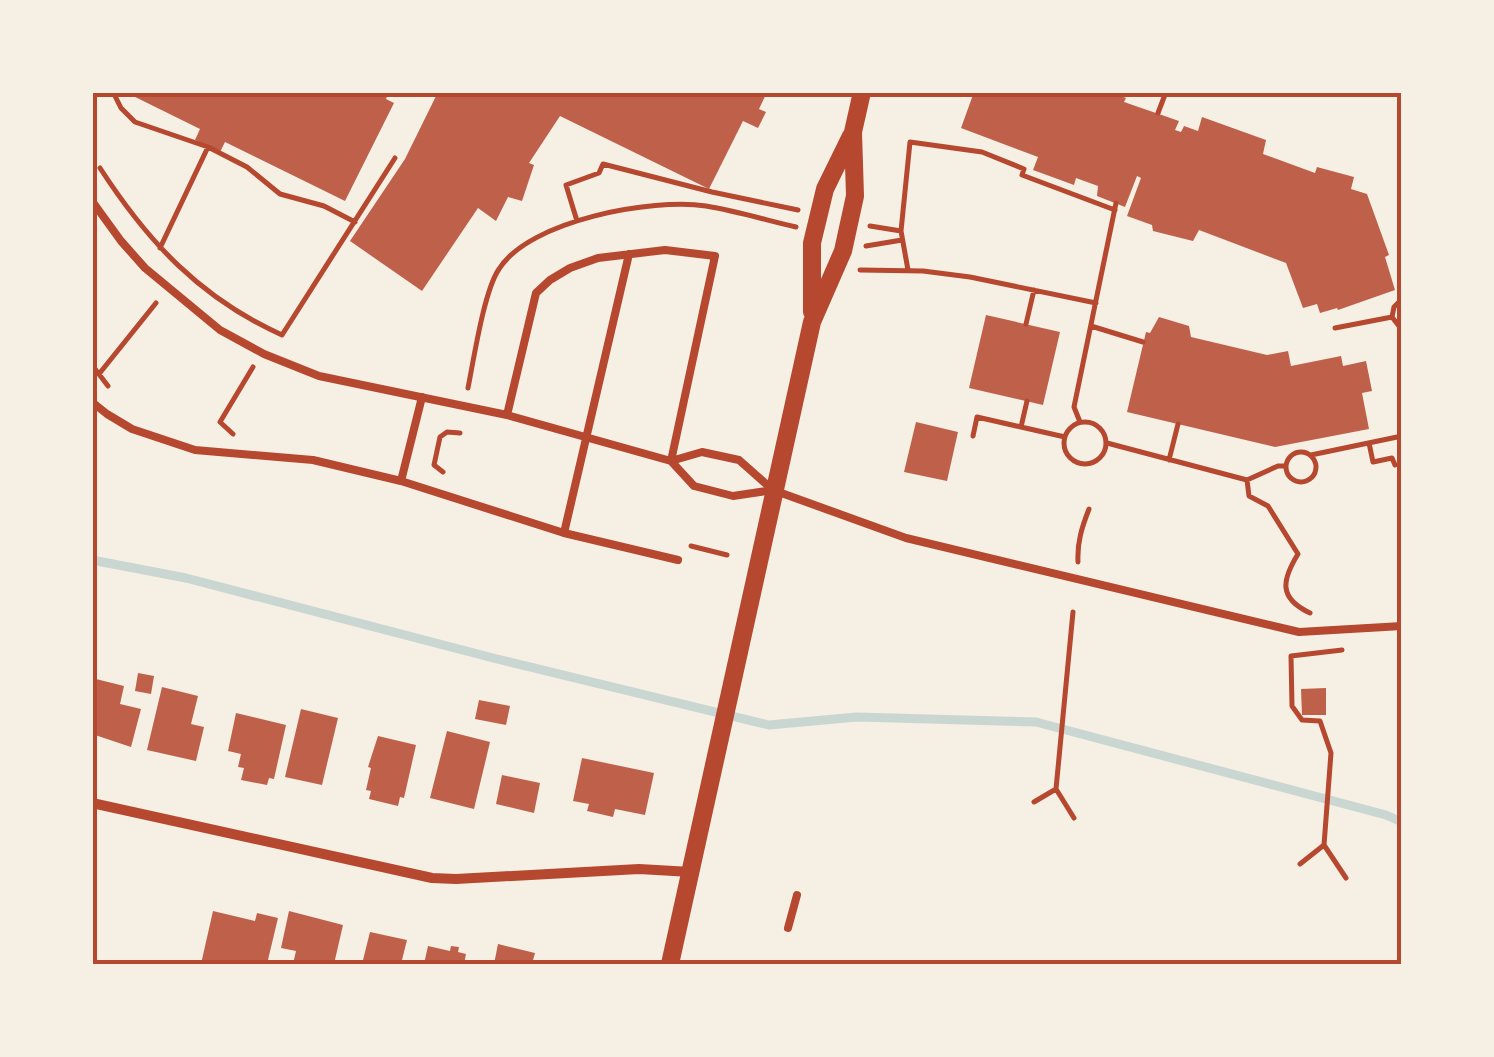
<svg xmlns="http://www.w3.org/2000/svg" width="1494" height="1057" font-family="Quicksand,sans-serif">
<rect width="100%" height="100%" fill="#f6efe4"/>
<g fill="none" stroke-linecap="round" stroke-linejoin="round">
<path stroke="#c9d6d2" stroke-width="9" d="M 92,560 L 186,578 L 497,659 L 769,725 L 857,717 L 1036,722 L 1386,815 L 1402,822"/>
</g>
<path fill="#bf614a" d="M 125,92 L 389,92 L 386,99 L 394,103 L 345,201 L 225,142 L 220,152 L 195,140 L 200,129 Z
M 438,92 L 767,92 L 759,109 L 766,112 L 758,128 L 743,121 L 709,189 L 560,116 L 529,163 L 534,165 L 522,201 L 508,197 L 496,221 L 478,208 L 422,291 L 350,241 L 405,159 Z
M 974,92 L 1111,92 L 1126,98 L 1124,102 L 1179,121 L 1175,130 L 1181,132 L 1184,126 L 1198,131 L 1202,117 L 1266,140 L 1263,154 L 1315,173 L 1317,167 L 1354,177 L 1351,189 L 1367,194 L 1389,255 L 1385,257 L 1395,290 L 1338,310 L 1337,308 L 1320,313 L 1317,304 L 1303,308 L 1286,263 L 1199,230 L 1193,241 L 1153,231 L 1152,225 L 1127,216 L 1141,178 L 1137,176 L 1125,207 L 1097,196 L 1098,186 L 1076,178 L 1074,185 L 1033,170 L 1038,157 L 961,128 Z
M 986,315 L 1060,332 L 1043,405 L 969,388 Z
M 1159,317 L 1189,326 L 1191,337 L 1267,355 L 1288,351 L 1291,366 L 1341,356 L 1343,366 L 1366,361 L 1372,391 L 1362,393 L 1369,429 L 1275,447 L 1127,412 L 1146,332 L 1150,333 Z
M 916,422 L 958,432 L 947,481 L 904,472 Z
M 138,673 L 154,676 L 151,694 L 135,691 Z
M 92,678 L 124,686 L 120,704 L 141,709 L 131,747 L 92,734 Z
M 162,687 L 198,696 L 191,724 L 204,727 L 196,761 L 147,750 Z
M 1326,688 L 1326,715 L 1302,715 L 1301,689 Z
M 479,700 L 510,706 L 506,725 L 475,719 Z
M 301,709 L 338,718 L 322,785 L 285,777 Z
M 236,713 L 286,725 L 274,779 L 269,778 L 267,785 L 241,780 L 244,768 L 238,767 L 241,754 L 228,751 Z
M 447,731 L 490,742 L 474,809 L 430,798 Z
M 378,736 L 416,745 L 404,798 L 400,797 L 398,806 L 369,799 L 371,791 L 366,790 L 371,768 L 368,767 Z
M 582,758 L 654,773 L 645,815 L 615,809 L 613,817 L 587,811 L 589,804 L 573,801 Z
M 502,775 L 540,783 L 534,813 L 496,804 Z
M 213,911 L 255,921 L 257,913 L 278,918 L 267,964 L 201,964 Z
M 289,911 L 343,925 L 334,964 L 293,964 L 296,951 L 281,948 Z
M 370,932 L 407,940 L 401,964 L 362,964 Z
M 498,944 L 535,953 L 532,964 L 494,964 Z
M 428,946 L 450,951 L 451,946 L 459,947 L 458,952 L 466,954 L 464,964 L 424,964 Z"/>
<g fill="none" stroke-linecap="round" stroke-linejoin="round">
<path stroke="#b5482f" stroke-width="5" d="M 113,92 L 121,108 L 135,122 L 208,147 L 247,167 L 280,194 L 324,206 L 355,222
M 1158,113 L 1166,92
M 100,168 C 148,242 200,298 282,335 L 395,158
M 577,221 L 566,185 L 599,173 L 603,164 L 712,192 L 798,210
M 870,226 L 901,231
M 866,246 L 902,240
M 160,248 L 208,147
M 860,270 L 923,271 L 970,277 L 1096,303
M 908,270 L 901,231 L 910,142 L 982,152 L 1024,169 L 1022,175 L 1115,210
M 1402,299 L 1394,307 L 1392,317 L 1402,330
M 1026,324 L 1034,290
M 1091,326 L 1143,342
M 1335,328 L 1392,317
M 92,365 L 108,386
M 99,374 L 156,303
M 468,388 C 474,358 484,291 499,269 C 530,220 652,198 706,206 C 736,211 766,220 796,227
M1064 443a21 21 0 1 1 42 0a21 21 0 1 1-42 0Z
M 1080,422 L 1074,407 L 1116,203
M 1021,427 L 1027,401
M 233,434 L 220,422 L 253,367
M 973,436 L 977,417 L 1065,437
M 1107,443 L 1247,480 L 1249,496 L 1268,506 L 1298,554 C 1282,580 1278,598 1310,613
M 1369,443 L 1373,462 L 1392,458 L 1395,465
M1286 467a15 15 0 1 1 30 0a15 15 0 1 1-30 0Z
M 1311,455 L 1402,436
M 1169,460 L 1178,424
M 443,472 L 434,465 L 440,437 L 447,432 L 460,433
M 1247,480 L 1278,466 L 1286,466
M 691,546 L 727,555
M 1078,562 C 1077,542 1082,527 1089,509
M 1056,789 L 1074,818
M 1034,802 L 1056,789 L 1073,612
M 1324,845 L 1331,753 L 1320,721 L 1302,720 L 1292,706 L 1291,656 L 1342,650
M 1300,864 L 1324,845 L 1346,878"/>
<path stroke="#b5482f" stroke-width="8" d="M 92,201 L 121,241 L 145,268 L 220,330 L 264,354 L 319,376 L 507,415 L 671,461 L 702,452 L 739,460 L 773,490 L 906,538 L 1299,632 L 1402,626
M 92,402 L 107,414 L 132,429 L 195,450 L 313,460 L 401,481 L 564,533 L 678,560
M 507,415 L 536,293 L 550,280 L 570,268 L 598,258 L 665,250 L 715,256 L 671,461
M 671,461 L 694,486 L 733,496 L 773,490
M 401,481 L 422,397
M 564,533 L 629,254
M 788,928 L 797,895"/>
<path stroke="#b5482f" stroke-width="10" d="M 92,803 L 432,878 L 456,879 L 639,869 L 691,872"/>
<path stroke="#b5482f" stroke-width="18" d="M 812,312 L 812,243 L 825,189 L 851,136
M 670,964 L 812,322 L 843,251 L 855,196 L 853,132 L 862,92"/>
</g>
<rect width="1494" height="1057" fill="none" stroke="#f6efe4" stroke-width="190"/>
<rect x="95" y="95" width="1304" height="867" fill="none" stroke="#b5482f" stroke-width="4"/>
</svg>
